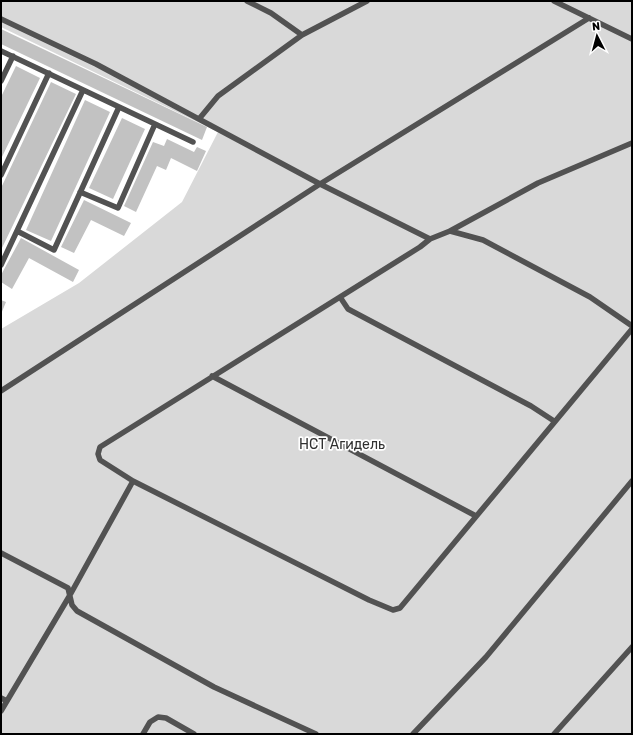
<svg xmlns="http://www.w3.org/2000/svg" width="633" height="735" font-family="Rubik,sans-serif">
<rect width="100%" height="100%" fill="#fff"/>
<path fill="#d9d9d9" d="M 1,1 L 632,1 L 632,734 L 1,734 L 1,329 L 79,283 L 182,202 L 218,132 L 1,27 Z"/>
<path fill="#c2c2c2" d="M 1,29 L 207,127 L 202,140 L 1,44 Z
M 16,66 L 40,78 L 1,159 L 1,97 Z
M 51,82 L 76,94 L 1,250 L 1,188 Z
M 85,100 L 110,112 L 51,241 L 26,230 Z
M 122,118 L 145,129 L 113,199 L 89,188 Z
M 167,139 L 194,152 L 197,147 L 206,151 L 197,171 L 171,158 L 166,170 L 157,166 L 136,212 L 124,206 L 153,142 L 164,146 Z
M 84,200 L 131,223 L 124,236 L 91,220 L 74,253 L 61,247 Z
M 21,238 L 79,270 L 73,282 L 29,258 L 12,289 L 1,282 L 1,275 Z
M 1,300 L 6,302 L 1,314 Z"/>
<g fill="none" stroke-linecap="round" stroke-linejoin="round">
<path stroke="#525252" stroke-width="5.5" d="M 247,1 L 271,13 L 302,35
M 554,1 L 632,39
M 1,19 L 96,64 L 320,184 L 430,239 L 420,247 L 100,447 L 98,454 L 100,460 L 133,481 L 70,595 L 1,711
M 1,51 L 193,142
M 1,81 L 13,56
M 199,119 L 218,96 L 302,35 L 367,1
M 1,175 L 49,73
M 80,192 L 118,208 L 155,124
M 17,231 L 54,250 L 119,107
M 450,231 L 538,183 L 632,143
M 430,239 L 450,231 L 483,240 L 590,297 L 632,326
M 1,265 L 83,90
M 340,297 L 348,309 L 531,406 L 554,421
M 212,376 L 476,516
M 1,391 L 320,184 L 589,18
M 133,481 L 369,600 L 393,610 L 400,608 L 632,329
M 1,553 L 68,588 L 72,605 L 77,611 L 214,687 L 316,734
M 1,698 L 7,701
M 143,734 L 150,722 L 158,717 L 166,718 L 194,734
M 413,734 L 486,657 L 632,481
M 554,734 L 632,647"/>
</g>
<g text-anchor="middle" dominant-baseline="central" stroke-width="3.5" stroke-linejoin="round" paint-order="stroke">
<g font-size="14" fill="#303030" stroke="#fff">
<text x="342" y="444">НСТ Агидель</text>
</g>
</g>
<rect width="633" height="735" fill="none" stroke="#000000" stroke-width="4"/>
<g transform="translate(597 36) rotate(354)" stroke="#ffffff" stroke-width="3" paint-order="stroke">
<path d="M0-3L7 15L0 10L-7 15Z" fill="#000000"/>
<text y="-6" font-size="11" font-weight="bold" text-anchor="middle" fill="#000000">N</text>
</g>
</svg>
